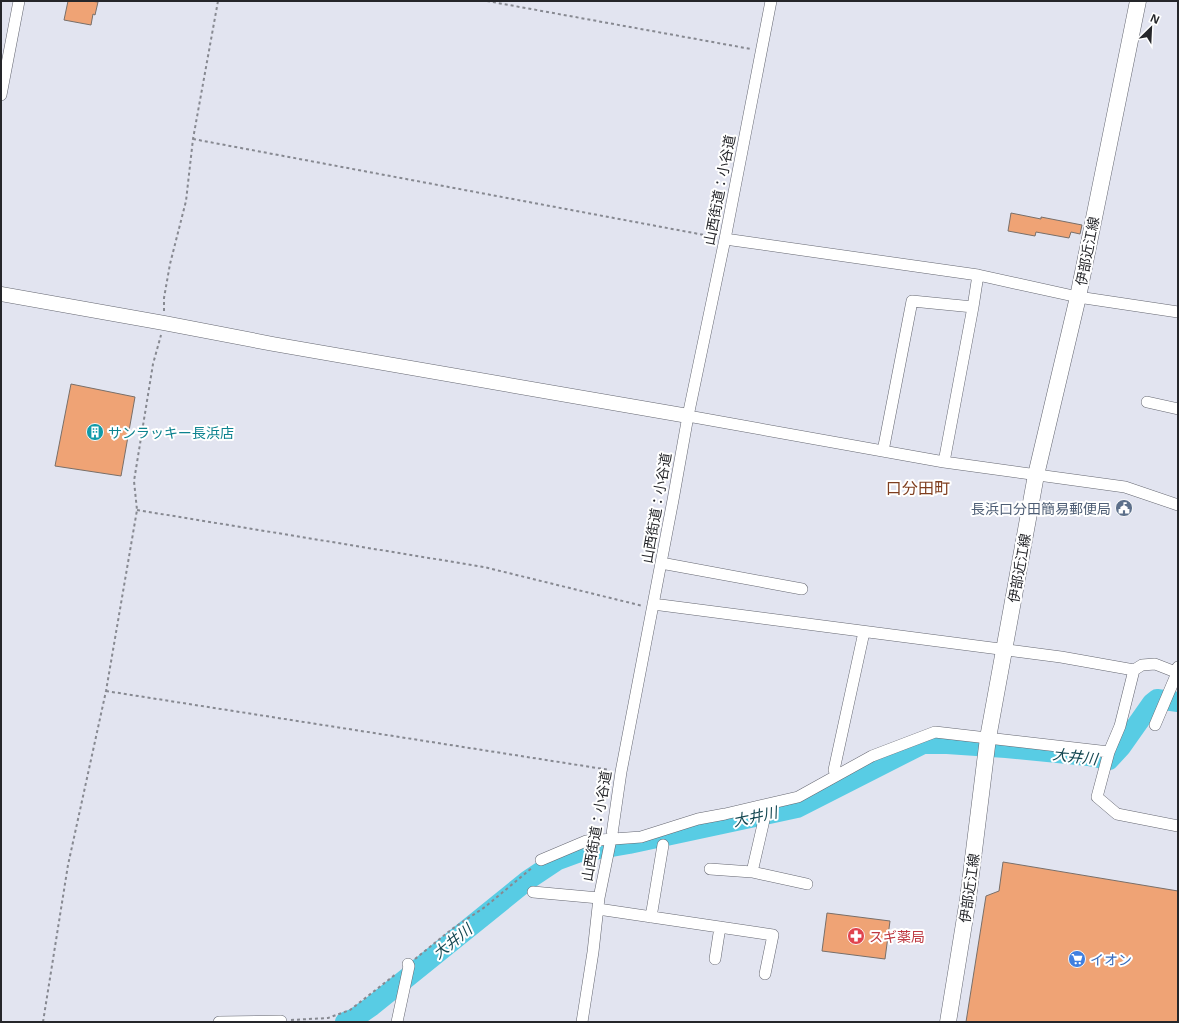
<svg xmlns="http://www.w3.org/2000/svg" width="1179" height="1023" font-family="'Open Sans','Noto Sans JP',sans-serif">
<rect width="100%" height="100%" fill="#e2e4f0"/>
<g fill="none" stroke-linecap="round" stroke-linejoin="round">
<path stroke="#58cce4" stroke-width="20" d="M 345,1022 L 355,1018 L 372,1006 L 528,880 L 558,860 L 577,853 L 629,844 L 797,808 L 923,744 L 947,744 L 1006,748 L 1088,756 L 1109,760 L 1121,747 L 1152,703 L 1157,699 L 1178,702"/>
</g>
<path fill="#efa375" stroke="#796f69" d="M 68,1 L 90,1 L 98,2 L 95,15 L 93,14 L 91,25 L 64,20 Z
M 1011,213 L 1041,219 L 1041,217 L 1082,225 L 1080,234 L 1071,232 L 1069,238 L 1036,232 L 1035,236 L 1008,231 Z
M 71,384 L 135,397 L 121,476 L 55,466 Z
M 1003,862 L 1178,891 L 1178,1022 L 966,1022 L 986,896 L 999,891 Z
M 827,913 L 890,921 L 885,959 L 822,951 Z"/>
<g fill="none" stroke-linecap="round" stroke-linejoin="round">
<g stroke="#656771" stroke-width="12">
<path id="minor" d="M 1,95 L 19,1
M 725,239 L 978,275 L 1078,297 L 1178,312
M 1147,402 L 1178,409
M 688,416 L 944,462 L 1125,487 L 1178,505
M 883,451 L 912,301 L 973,307
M 944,462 L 973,307 L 978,275
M 661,563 L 802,589
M 653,604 L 1061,657 L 1134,670
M 1155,725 L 1177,673 L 1178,667
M 1109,752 L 1120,726 L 1134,670 L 1142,665 L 1155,664 L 1178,673
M 837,775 L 834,770 L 864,632
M 760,806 L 764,820 L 752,872 L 807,884
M 541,860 L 586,841 L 641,837 L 698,819 L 725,814 L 798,797 L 872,756 L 935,732 L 1109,752 L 1097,797 L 1117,814 L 1178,826
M 710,869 L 752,872
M 533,892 L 599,898
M 598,909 L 773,935 L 765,974
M 651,917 L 663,845
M 715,959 L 720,927
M 219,1022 L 281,1021
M 397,1022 L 409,966 L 408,964
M 582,1022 L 593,952 L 599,898 L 612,834 L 621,772 L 673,500 L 688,416 L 725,239 L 771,1"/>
</g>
<g stroke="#656771" stroke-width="15">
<path id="tertiary" d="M 1,294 L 164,323 L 273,344 L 688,416"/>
</g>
<g stroke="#656771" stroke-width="17">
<path id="secondary" d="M 948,1022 L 968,899 L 988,738 L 1036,475 L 1078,297 L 1138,1"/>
</g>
<path stroke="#878991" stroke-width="2" stroke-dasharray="3 3" stroke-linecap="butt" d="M 487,1 L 751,49
M 193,139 L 715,237
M 164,311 L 164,298 L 170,264 L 186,201 L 193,139 L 218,1
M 137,510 L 484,567 L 643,606
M 106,691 L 610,770
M 415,959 L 452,929 L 485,907 L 533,867
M 291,1020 L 328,1018 L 350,1010 L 396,974
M 43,1022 L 68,865 L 106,691 L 137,510 L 134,481 L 153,364 L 161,335"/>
<use href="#minor" stroke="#fff" stroke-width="11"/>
<use href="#tertiary" stroke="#fff" stroke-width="14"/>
<use href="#secondary" stroke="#fff" stroke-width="16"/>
</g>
<defs>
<g id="building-disc" transform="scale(0.9)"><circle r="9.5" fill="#0f9aa8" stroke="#fff"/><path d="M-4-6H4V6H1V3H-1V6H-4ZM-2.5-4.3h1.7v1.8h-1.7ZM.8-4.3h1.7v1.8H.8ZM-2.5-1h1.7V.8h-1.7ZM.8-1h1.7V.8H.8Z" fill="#fff"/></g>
<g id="civic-disc" transform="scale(0.9)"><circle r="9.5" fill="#5c6f8a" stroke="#fff"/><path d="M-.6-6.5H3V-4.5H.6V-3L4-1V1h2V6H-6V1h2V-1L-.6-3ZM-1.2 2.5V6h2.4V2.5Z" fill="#fff"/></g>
<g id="pharmacy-disc" transform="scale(0.9)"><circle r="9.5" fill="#e0444e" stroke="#fff"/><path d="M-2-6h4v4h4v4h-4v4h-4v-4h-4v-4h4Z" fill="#fff"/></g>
<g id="supermarket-disc" transform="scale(0.9)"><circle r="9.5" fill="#3f7fe0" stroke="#fff"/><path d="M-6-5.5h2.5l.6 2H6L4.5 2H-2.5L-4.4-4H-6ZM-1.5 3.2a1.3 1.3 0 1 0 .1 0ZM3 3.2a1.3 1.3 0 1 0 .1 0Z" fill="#fff"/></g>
</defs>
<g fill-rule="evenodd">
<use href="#building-disc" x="95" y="432"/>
<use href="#civic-disc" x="1124" y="508"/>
<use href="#pharmacy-disc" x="856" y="936"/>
<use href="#supermarket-disc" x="1077" y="959"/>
</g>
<g text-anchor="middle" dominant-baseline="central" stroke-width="4" stroke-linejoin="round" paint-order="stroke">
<g font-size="14" fill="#25262a" stroke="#fff">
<text transform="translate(719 190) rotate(-79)">山西街道：小谷道</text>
<text transform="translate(1087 251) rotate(-79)">伊部近江線</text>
<text transform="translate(656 508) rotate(-80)">山西街道：小谷道</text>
<text transform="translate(1019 568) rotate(-80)">伊部近江線</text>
<text transform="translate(596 826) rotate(-80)">山西街道：小谷道</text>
<text transform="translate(969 888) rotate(-82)">伊部近江線</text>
</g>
<g font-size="14" fill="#0d838f" stroke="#fff" text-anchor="start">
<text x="108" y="432">サンラッキー長浜店</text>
</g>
<g font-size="14" fill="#4e5e75" stroke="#fff" text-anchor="end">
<text x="1111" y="508">長浜口分田簡易郵便局</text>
</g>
<g font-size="14" fill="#be3a42" stroke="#fff" text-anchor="start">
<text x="869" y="936">スギ薬局</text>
</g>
<g font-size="14" fill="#366cbe" stroke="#fff" text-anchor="start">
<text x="1090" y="959">イオン</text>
</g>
<g font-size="15" font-style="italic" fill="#154852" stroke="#fff">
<text transform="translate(1075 756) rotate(7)">大井川</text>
<text transform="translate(755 816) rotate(-12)">大井川</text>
<text transform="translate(452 941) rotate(-39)">大井川</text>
</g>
<g font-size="16" fill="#7f3e1f" stroke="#fff">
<text x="918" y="488">口分田町</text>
</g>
</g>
<rect width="1179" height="1023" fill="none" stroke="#25262a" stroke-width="4"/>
<g transform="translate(1151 28) rotate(24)" stroke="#ffffff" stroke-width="3" paint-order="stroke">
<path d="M0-3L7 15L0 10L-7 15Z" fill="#25262a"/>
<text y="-6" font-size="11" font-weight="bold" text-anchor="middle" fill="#25262a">N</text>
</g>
</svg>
